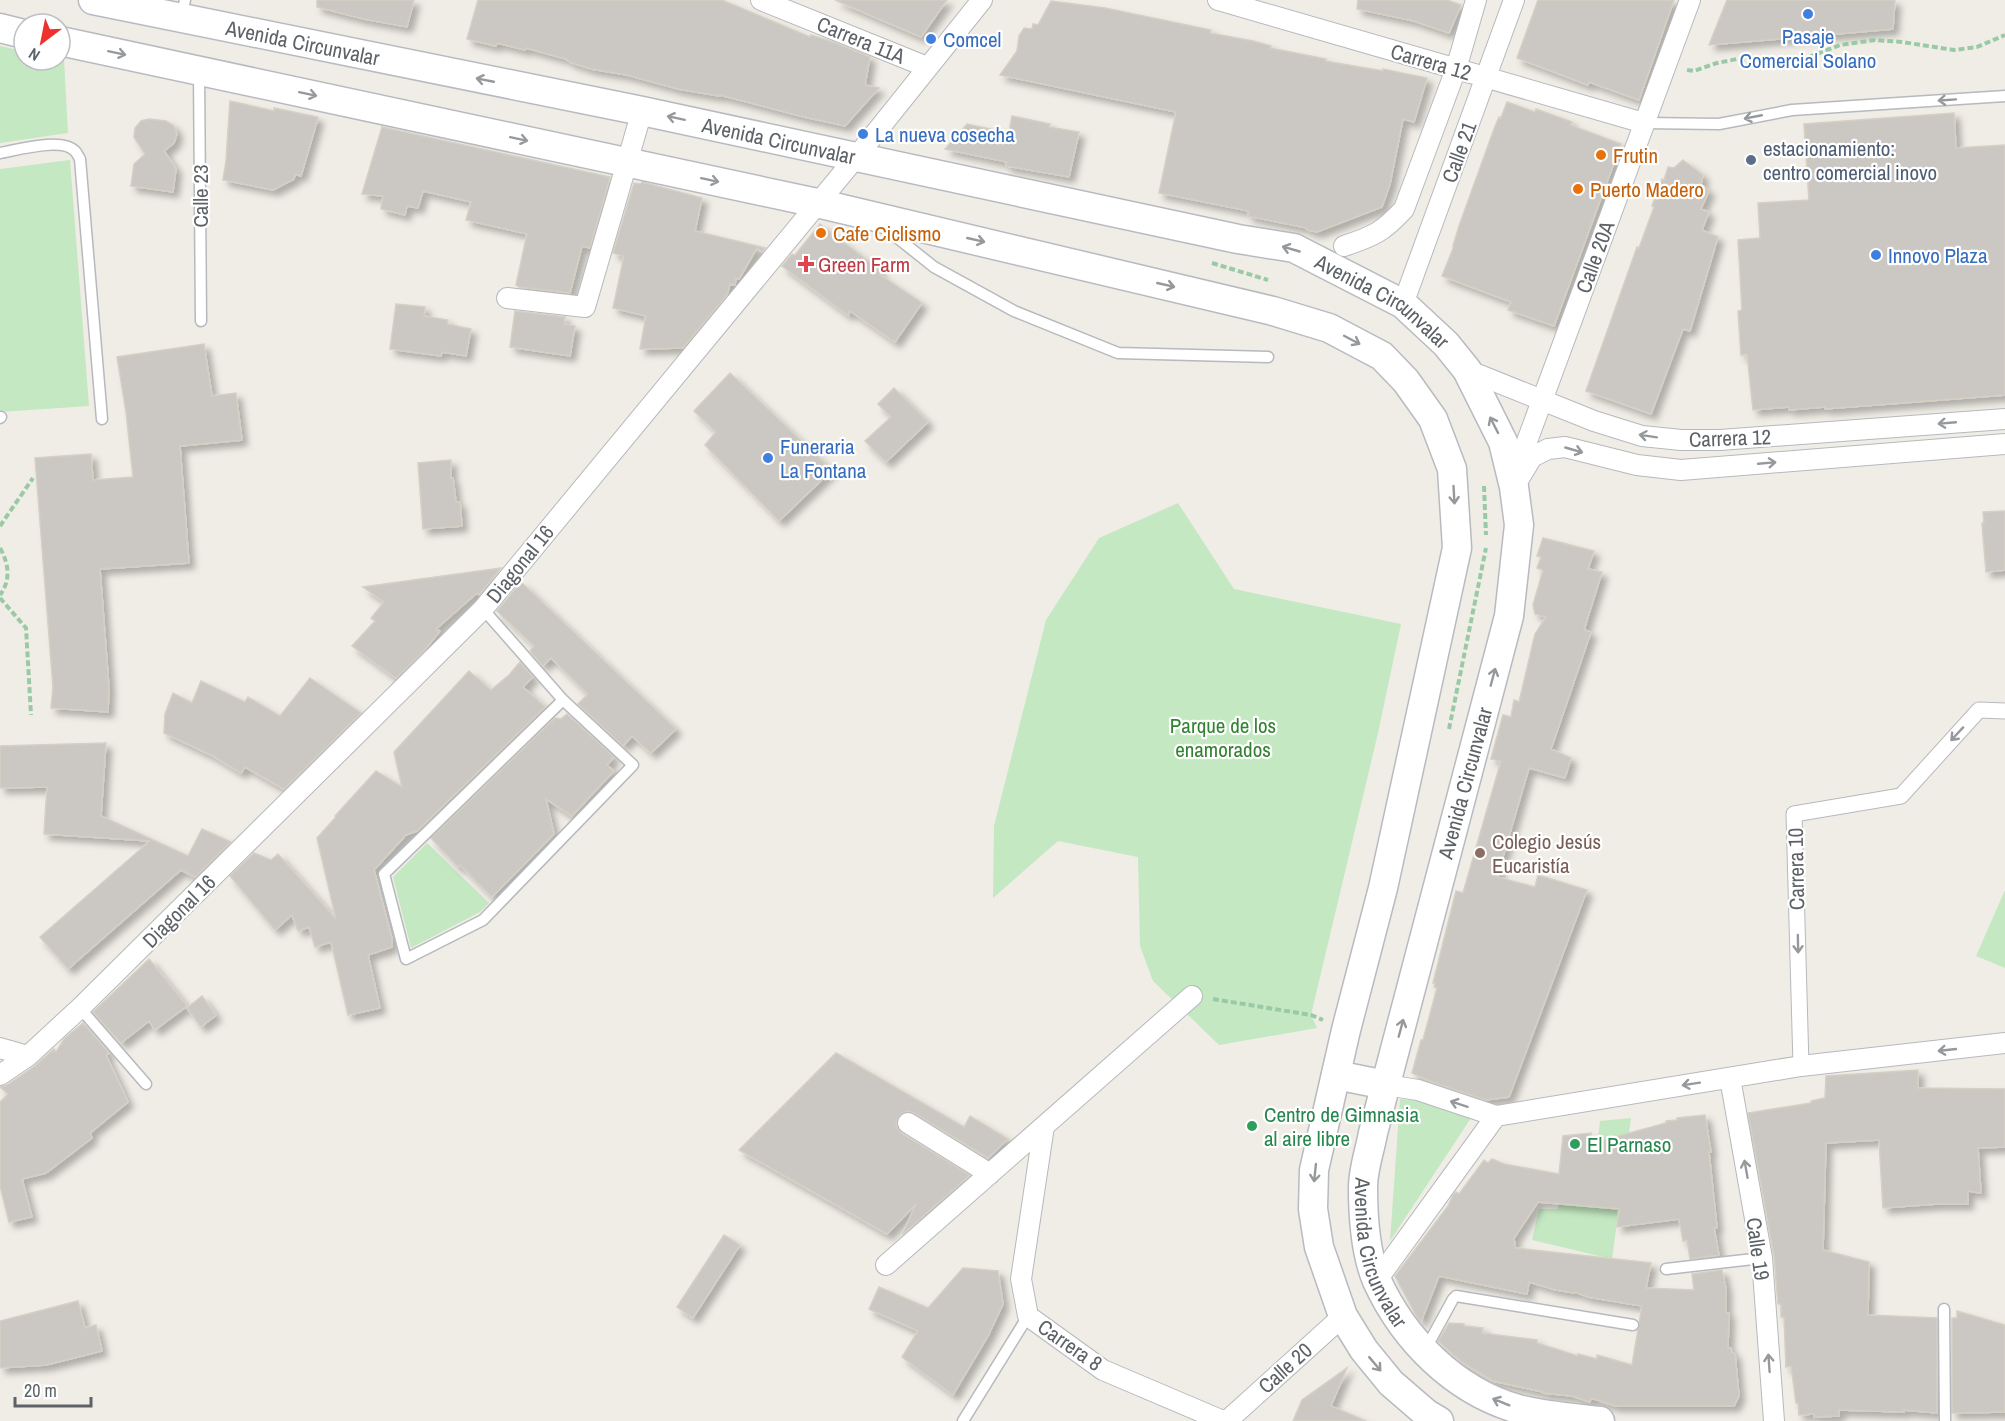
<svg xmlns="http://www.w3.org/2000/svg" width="2005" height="1421" font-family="'Archivo Narrow',sans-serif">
<defs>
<filter id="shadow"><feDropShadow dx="5.5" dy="5.5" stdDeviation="3" flood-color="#0004"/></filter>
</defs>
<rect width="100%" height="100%" fill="#f0ede6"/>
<path fill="#c4e8c2" d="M 0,46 L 24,51 L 24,60 L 64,60 L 68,133 L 0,143 Z
M 70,160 L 89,406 L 0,412 L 0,169 Z
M 1178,503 L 1234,589 L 1401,624 L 1378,733 L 1311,1015 L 1317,1028 L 1219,1045 L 1153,981 L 1140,946 L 1138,857 L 1058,841 L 993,898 L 994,826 L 1046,620 L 1099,538 Z
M 427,843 L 489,903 L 480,912 L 411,948 L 393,877 Z
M 2005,890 L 2005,968 L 1976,956 Z
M 1400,1099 L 1434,1101 L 1471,1118 L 1390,1241 Z
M 1631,1118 L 1612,1259 L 1532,1240 L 1539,1209 L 1558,1209 L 1559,1195 L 1591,1200 L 1600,1121 Z"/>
<path fill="#cbc8c3" stroke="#d5cfc4" stroke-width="1.5" filter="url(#shadow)" d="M 317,0 L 414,0 L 407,27 L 364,19 L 317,7 Z
M 478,0 L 722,0 L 810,37 L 811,35 L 833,42 L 870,57 L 865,85 L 879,88 L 845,126 L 804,117 L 720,95 L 720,96 L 678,89 L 627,75 L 591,69 L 570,62 L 566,59 L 526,48 L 525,50 L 497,43 L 496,46 L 467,39 Z
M 835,0 L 947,0 L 921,37 Z
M 1358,0 L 1447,0 L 1461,5 L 1449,33 L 1414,21 L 1357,9 Z
M 1538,0 L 1674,0 L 1639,100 L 1589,82 L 1588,85 L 1517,58 Z
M 1727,0 L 1895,0 L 1893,29 L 1709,45 Z
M 1051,1 L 1105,8 L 1211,30 L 1210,33 L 1253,41 L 1271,46 L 1270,48 L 1326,59 L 1325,61 L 1383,71 L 1383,69 L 1397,72 L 1427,78 L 1414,122 L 1403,119 L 1390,184 L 1382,207 L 1317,232 L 1307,230 L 1307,228 L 1248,216 L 1249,211 L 1159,193 L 1176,112 L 1000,75 L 1017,51 L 1019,36 L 1024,28 L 1032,29 L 1033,24 L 1038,25 Z
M 230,101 L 274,111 L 274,108 L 317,117 L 318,118 L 301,176 L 295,174 L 294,179 L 273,190 L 223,180 L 226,161 Z
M 1507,102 L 1535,112 L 1536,109 L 1572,122 L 1570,125 L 1621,144 L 1554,326 L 1508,310 L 1511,302 L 1442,276 L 1454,246 L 1453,246 L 1459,226 L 1494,129 L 1499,117 L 1501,118 Z
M 1954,113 L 1956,148 L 2005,145 L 2005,395 L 1825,409 L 1825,407 L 1789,410 L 1789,407 L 1753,410 L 1747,354 L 1741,355 L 1738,311 L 1742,310 L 1738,240 L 1760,238 L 1758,203 L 1809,200 L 1804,124 Z
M 1012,116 L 1050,124 L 1049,127 L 1079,132 L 1069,177 L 1006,166 L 1007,162 L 945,149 L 967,124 L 1009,133 Z
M 149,119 L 166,121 L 174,126 L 177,134 L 174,143 L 164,151 L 176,169 L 173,192 L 131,186 L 134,164 L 145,154 L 134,137 L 135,128 L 141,121 Z
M 382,127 L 610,177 L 590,248 L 582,246 L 570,293 L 519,287 L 516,285 L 527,234 L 466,220 L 471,202 L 423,191 L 418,208 L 407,206 L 405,215 L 381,209 L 383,196 L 362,194 Z
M 1683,160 L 1703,175 L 1701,184 L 1709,191 L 1701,209 L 1709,212 L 1702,230 L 1718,237 L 1690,331 L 1683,329 L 1651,414 L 1586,391 L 1637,247 L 1639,248 L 1654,207 L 1652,206 L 1662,179 L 1664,180 L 1668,167 L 1674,168 Z
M 642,182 L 702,198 L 695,231 L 765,248 L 762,252 L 757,248 L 739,279 L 736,278 L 735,285 L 730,284 L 727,295 L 683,348 L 640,349 L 646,316 L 613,308 L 624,256 L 613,253 L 634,183 L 641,184 Z
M 820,224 L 881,271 L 879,274 L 922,303 L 895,342 L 850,311 L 848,315 L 782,266 L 792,254 L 795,255 Z
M 396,304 L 425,307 L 424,316 L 448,320 L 447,324 L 471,329 L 466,356 L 442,352 L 441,356 L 390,349 Z
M 515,311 L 565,317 L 564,324 L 575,326 L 570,356 L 510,347 Z
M 204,344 L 212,396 L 236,393 L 242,440 L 180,446 L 189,563 L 100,569 L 109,688 L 108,712 L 51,708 L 53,687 L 35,458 L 91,454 L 93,480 L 133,477 L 126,412 L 117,357 Z
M 730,373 L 832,470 L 779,521 L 705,445 L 716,432 L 694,411 Z
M 894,388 L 928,422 L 886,462 L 865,441 L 891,417 L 878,404 Z
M 451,460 L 451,478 L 453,478 L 456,502 L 460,502 L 462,526 L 423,529 L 418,463 Z
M 2005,511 L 2005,570 L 1986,572 L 1982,523 L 1984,523 L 1983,512 Z
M 1543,538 L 1594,551 L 1588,569 L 1602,572 L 1584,630 L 1591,632 L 1551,749 L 1571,758 L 1565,778 L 1529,768 L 1497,877 L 1535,887 L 1538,875 L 1587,890 L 1509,1097 L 1485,1100 L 1432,1082 L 1412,1073 L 1421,1040 L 1423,1040 L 1437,988 L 1434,987 L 1435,983 L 1433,983 L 1456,891 L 1463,893 L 1501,761 L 1491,759 L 1503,715 L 1511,717 L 1514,700 L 1519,702 L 1535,634 L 1546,617 L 1535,614 L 1533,605 L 1543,570 L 1537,568 L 1541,557 L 1537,556 Z
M 501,568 L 479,595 L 477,593 L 436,629 L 440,631 L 422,653 L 396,678 L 352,646 L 375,621 L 371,618 L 384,602 L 363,587 Z
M 521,582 L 676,729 L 651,753 L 632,736 L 623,746 L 578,704 L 588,694 L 551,658 L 543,666 L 530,651 L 534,646 L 497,611 Z
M 520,662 L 533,677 L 523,687 L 545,707 L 417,831 L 406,835 L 374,870 L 392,939 L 392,947 L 368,955 L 380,1008 L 348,1015 L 331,942 L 315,947 L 309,927 L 298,931 L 292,915 L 275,930 L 230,876 L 254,853 L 271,860 L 278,854 L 336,919 L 317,838 L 336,817 L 335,816 L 376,771 L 402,787 L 394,752 L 469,671 L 491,690 L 509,675 Z
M 310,678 L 361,713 L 284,789 L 245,767 L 241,773 L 213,756 L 164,733 L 165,714 L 173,693 L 192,703 L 201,681 L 245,702 L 248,697 L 280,716 Z
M 567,714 L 614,757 L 607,765 L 614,771 L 572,816 L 546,799 L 554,834 L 492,897 L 460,865 L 458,867 L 431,838 L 555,718 L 561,719 Z
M 106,743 L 101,816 L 188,856 L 202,829 L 231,842 L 195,877 L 181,870 L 68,969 L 40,937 L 150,841 L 44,834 L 47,787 L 0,788 L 0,746 Z
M 149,959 L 187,1006 L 155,1030 L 149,1021 L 121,1043 L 93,1012 Z
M 202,996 L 216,1015 L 201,1027 L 187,1008 Z
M 83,1023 L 109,1053 L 106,1055 L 128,1102 L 90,1133 L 92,1138 L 46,1173 L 22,1179 L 32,1217 L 9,1222 L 0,1186 L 0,1102 L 8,1094 L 0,1087 L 7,1085 L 35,1066 L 54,1049 L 56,1052 L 64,1039 Z
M 836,1053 L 964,1127 L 970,1116 L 1008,1139 L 988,1158 L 914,1113 L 908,1111 L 902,1113 L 896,1122 L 897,1128 L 901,1133 L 970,1175 L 902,1235 L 916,1204 L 887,1234 L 739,1150 Z
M 1918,1070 L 1918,1088 L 2005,1089 L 2005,1147 L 1978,1148 L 1981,1193 L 1968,1191 L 1968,1204 L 1937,1204 L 1883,1208 L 1879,1140 L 1826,1143 L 1823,1250 L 1869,1262 L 1868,1315 L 1937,1318 L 1937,1413 L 1903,1410 L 1904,1412 L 1839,1410 L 1839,1416 L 1814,1417 L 1814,1414 L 1799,1415 L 1798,1403 L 1796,1403 L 1791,1366 L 1786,1367 L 1784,1317 L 1781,1317 L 1781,1304 L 1778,1304 L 1774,1256 L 1748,1113 L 1811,1103 L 1811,1101 L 1825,1098 L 1826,1076 Z
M 1705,1115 L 1711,1152 L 1709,1152 L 1717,1228 L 1714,1228 L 1719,1255 L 1690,1259 L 1687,1240 L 1683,1241 L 1679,1219 L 1617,1227 L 1619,1209 L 1538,1202 L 1514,1238 L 1515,1248 L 1651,1263 L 1646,1288 L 1694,1290 L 1692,1274 L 1722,1270 L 1726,1289 L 1726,1313 L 1729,1313 L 1728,1348 L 1731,1348 L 1732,1353 L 1735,1354 L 1739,1396 L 1734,1406 L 1615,1406 L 1591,1398 L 1590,1402 L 1572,1396 L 1543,1393 L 1543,1392 L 1493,1381 L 1463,1363 L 1438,1341 L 1449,1323 L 1464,1324 L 1464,1326 L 1483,1328 L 1482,1333 L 1537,1340 L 1537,1343 L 1578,1356 L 1578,1354 L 1597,1359 L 1597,1355 L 1632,1365 L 1642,1306 L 1588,1297 L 1575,1292 L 1574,1293 L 1556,1290 L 1529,1282 L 1527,1294 L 1439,1276 L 1421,1322 L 1417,1317 L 1395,1276 L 1448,1206 L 1453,1195 L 1456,1192 L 1459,1194 L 1484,1160 L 1488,1163 L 1492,1159 L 1504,1164 L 1559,1174 L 1563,1136 L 1591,1133 L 1590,1144 L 1666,1123 L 1666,1121 L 1677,1120 L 1677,1118 Z
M 724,1235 L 740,1245 L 693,1318 L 677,1307 Z
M 963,1268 L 998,1271 L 1003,1304 L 988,1336 L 953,1395 L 902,1357 L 918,1331 L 869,1309 L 879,1287 L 928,1308 Z
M 78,1301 L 85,1328 L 96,1325 L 102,1351 L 46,1365 L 0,1368 L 0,1321 Z
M 1957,1311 L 2005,1325 L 2005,1412 L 1952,1413 L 1952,1318 L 1957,1318 Z
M 1347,1368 L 1331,1406 L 1366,1421 L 1293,1421 L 1302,1400 Z"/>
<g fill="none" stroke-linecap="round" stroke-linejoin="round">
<g stroke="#b6b9bd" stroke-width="13">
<path id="service" d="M 181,18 L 185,0
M 199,72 L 201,321
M 1644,123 L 1719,124 L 1792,110 L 2005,96
M 0,153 C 17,150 62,137 75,151 C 77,153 78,156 80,159 L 102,419
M 886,226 L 890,232 L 934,267 L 1014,311 L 1118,353 L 1268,357
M 0,418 L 1,417
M 483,609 L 563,700 L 633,765 L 483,920 L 406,959 L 384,874 L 563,700
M 80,1008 L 146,1084
M 1666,1269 L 1762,1258
M 1944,1309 L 1945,1421
M 1424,1347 L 1430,1341 L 1453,1299 L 1456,1296 L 1633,1325
M 963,1421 L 1028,1316"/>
</g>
<g stroke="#b6b9bd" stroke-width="17">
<path id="pedestrian" d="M 1801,1066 L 1794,814 L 1901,796 L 1979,710 L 2005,711"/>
</g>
<g stroke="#b6b9bd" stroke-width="22">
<path id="minor" d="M 761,0 L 927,67
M 1218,0 L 1644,123
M 1344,246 C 1374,236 1383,232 1404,209 L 1456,69 L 1476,0
M 507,298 L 585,307 L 642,111
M 1403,304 L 1514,0
M 1467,370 L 1594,421 L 1642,436 L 1681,440 L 1720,440 L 2005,419
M 1516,471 L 1690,0
M 1514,487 L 1532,457 L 1548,449 L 1565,447 L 1637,465 L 1681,470 L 2005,444
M 0,1048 L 28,1056
M 0,1075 L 28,1056 L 80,1008 L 483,609 L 857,156 L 982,0
M 1730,1078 L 1762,1258 L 1774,1421
M 1386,1085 L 1418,1090 L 1496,1116 L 1801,1066 L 2005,1043
M 908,1123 L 990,1174
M 1044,1126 L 1021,1279 L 1028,1316 L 1103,1370 L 1223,1421
M 886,1265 L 1192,996
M 1377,1280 L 1496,1116
M 1227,1421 L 1343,1316"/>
</g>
<g stroke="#b7bbc0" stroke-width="31">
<g id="secondary">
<path id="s1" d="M 93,0 L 642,111 L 1238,239 L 1294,248 L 1403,304 L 1446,344 L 1467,370 L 1503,442 L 1514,487 L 1519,525 L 1509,616 L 1373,1133 C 1370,1150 1363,1169 1363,1187 C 1363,1217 1365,1253 1377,1281 C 1404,1340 1455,1391 1518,1409 C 1545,1416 1573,1418 1600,1421"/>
<path d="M 0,28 L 24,34"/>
<path d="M 60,41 L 817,203 L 1273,311 L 1329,328 L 1382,356 L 1406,381 L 1433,419 L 1452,469 L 1457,548 L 1383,888 L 1346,1030 L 1314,1170 L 1313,1209 L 1319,1247 L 1343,1316 L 1364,1350 L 1391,1383 L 1427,1414 L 1439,1421"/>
<path d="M 1336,1075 L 1386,1085"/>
</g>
</g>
<path stroke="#9acaa5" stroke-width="4" stroke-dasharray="6 3" stroke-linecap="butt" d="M 1687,70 L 1694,71 L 1717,63 L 1737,59 L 1776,67 L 1804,59 L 1840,45 L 1875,40 L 1902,42 L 1954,50 L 1977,47 L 2005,35
M 1212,263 L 1268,280
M 1484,486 L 1486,535
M 0,526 L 33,478
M 0,548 C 9,564 11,580 0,595
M 0,598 L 26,628 L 31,715
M 1449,729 L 1486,548
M 1213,999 L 1311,1015 L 1323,1020"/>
<use href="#service" stroke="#fff" stroke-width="10"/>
<use href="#pedestrian" stroke="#fff" stroke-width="15"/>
<use href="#minor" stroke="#fff" stroke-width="20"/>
<use href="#secondary" stroke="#fff" stroke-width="28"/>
</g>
<defs><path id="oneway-shaft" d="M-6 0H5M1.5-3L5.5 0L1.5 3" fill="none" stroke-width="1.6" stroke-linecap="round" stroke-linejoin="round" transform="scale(1.5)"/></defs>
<g stroke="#96999c">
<use href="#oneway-shaft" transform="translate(117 53) rotate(12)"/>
<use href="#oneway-shaft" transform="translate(485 80) rotate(-169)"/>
<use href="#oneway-shaft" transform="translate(308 94) rotate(12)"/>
<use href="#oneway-shaft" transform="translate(1947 100) rotate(176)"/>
<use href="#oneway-shaft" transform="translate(1753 117) rotate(169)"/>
<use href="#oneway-shaft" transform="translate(676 118) rotate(-168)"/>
<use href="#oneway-shaft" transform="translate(519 139) rotate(12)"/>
<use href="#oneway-shaft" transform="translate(710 180) rotate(12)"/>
<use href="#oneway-shaft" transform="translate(976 240) rotate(13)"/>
<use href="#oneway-shaft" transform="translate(1291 249) rotate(-164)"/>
<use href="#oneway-shaft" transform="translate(1166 285) rotate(13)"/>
<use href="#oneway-shaft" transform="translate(1352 340) rotate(28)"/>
<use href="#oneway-shaft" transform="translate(1947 423) rotate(175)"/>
<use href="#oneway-shaft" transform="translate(1494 425) rotate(-117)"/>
<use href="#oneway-shaft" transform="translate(1648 436) rotate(-171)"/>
<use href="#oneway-shaft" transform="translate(1574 450) rotate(16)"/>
<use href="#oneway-shaft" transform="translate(1767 463) rotate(-5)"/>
<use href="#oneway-shaft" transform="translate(1454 495) rotate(87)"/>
<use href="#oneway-shaft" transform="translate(1493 677) rotate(-75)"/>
<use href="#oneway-shaft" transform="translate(1957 734) rotate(133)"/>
<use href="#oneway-shaft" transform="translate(1798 944) rotate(89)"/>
<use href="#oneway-shaft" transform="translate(1401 1028) rotate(-75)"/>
<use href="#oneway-shaft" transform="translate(1947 1050) rotate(174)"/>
<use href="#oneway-shaft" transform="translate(1691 1084) rotate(171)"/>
<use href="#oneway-shaft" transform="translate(1459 1104) rotate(-162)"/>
<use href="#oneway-shaft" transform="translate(1746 1169) rotate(-100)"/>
<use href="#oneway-shaft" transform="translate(1315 1173) rotate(96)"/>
<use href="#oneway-shaft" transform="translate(1769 1363) rotate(-94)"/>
<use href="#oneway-shaft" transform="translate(1375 1364) rotate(50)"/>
<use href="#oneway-shaft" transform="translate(1501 1402) rotate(-158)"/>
</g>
<g fill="#3f7fe0" stroke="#fff" stroke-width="2">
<circle cx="1808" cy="14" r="6"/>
<circle cx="931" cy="39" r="6"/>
<circle cx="863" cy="134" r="6"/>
<circle cx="1876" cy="255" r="6"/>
<circle cx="768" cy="458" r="6"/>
</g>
<g fill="#e8710a" stroke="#fff" stroke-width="2">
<circle cx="1601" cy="155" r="6"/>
<circle cx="1578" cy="189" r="6"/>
<circle cx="821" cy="233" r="6"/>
</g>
<circle fill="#5c6f8a" stroke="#fff" stroke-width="2" cx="1751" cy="160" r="6"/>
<path fill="#e0444e" stroke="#fff" stroke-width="2" d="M803 255h6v6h6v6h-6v6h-6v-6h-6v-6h6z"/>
<circle fill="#8d6e63" stroke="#fff" stroke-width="2" cx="1480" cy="853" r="6"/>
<g fill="#2e9e5b" stroke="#fff" stroke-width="2">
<circle cx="1252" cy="1126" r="6"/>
<circle cx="1575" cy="1144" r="6"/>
</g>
<g text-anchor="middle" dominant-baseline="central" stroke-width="4.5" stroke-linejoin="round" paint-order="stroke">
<g font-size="21" fill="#366cbe" stroke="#fff" text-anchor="start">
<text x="1808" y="36" text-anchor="middle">Pasaje<tspan x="1808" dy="24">Comercial Solano</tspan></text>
<text x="943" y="39">Comcel</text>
<text x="875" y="134">La nueva cosecha</text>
<text x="1888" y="255">Innovo Plaza</text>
<text x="780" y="446">Funeraria<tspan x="780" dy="24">La Fontana</tspan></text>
</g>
<g font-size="21" fill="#5d6267" stroke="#fff">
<text transform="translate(861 40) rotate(22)">Carrera 11A</text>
<text stroke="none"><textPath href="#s1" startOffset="214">Avenida Circunvalar</textPath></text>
<text transform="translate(1431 62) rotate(16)">Carrera 12</text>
<text stroke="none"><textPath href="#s1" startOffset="700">Avenida Circunvalar</textPath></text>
<text transform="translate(1459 152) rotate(-70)">Calle 21</text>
<text transform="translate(200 196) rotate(-90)">Calle 23</text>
<text transform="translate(1595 257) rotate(-70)">Calle 20A</text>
<text stroke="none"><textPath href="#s1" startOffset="1330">Avenida Circunvalar</textPath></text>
<text transform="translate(1730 438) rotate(-2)">Carrera 12</text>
<text transform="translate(520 564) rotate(-51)">Diagonal 16</text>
<text transform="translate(1465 783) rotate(-75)">Avenida Circunvalar</text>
<text transform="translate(1796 869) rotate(-91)">Carrera 10</text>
<text transform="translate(179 911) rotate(-45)">Diagonal 16</text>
<text transform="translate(1758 1249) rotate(82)">Calle 19</text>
<text stroke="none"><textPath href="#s1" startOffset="2356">Avenida Circunvalar</textPath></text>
<text transform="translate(1070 1345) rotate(35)">Carrera 8</text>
<text transform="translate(1285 1368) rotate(-42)">Calle 20</text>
</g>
<g font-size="21" fill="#4e5e75" stroke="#fff" text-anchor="start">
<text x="1763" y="148">estacionamiento:<tspan x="1763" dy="24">centro comercial inovo</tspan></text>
</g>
<g font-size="21" fill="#c56008" stroke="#fff" text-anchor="start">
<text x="1613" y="155">Frutin</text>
<text x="1590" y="189">Puerto Madero</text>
<text x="833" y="233">Cafe Ciclismo</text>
</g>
<g font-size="21" fill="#be3a42" stroke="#fff" text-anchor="start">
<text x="818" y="264">Green Farm</text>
</g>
<g font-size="21" fill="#328231" stroke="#fff">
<text x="1223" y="725">Parque de los<tspan x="1223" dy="24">enamorados</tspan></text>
</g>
<g font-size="21" fill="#785e54" stroke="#fff" text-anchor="start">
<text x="1492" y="841">Colegio Jesús<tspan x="1492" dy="24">Eucaristía</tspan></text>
</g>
<g font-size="21" fill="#27864d" stroke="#fff" text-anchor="start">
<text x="1264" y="1114">Centro de Gimnasia<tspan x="1264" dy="24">al aire libre</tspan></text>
<text x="1587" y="1144">El Parnaso</text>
</g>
</g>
<g transform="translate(42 42) rotate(212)"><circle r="28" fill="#ffffff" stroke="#bec0c2" stroke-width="1.5"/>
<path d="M0-4.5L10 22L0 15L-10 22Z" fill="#ef302d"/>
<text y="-9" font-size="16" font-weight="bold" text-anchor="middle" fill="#5d6267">N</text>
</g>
<path d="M15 1397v9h76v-9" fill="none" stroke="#5d6267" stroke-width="3"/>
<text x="24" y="1397" font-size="18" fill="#5d6267" stroke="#ffffff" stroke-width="4.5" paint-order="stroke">20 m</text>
</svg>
